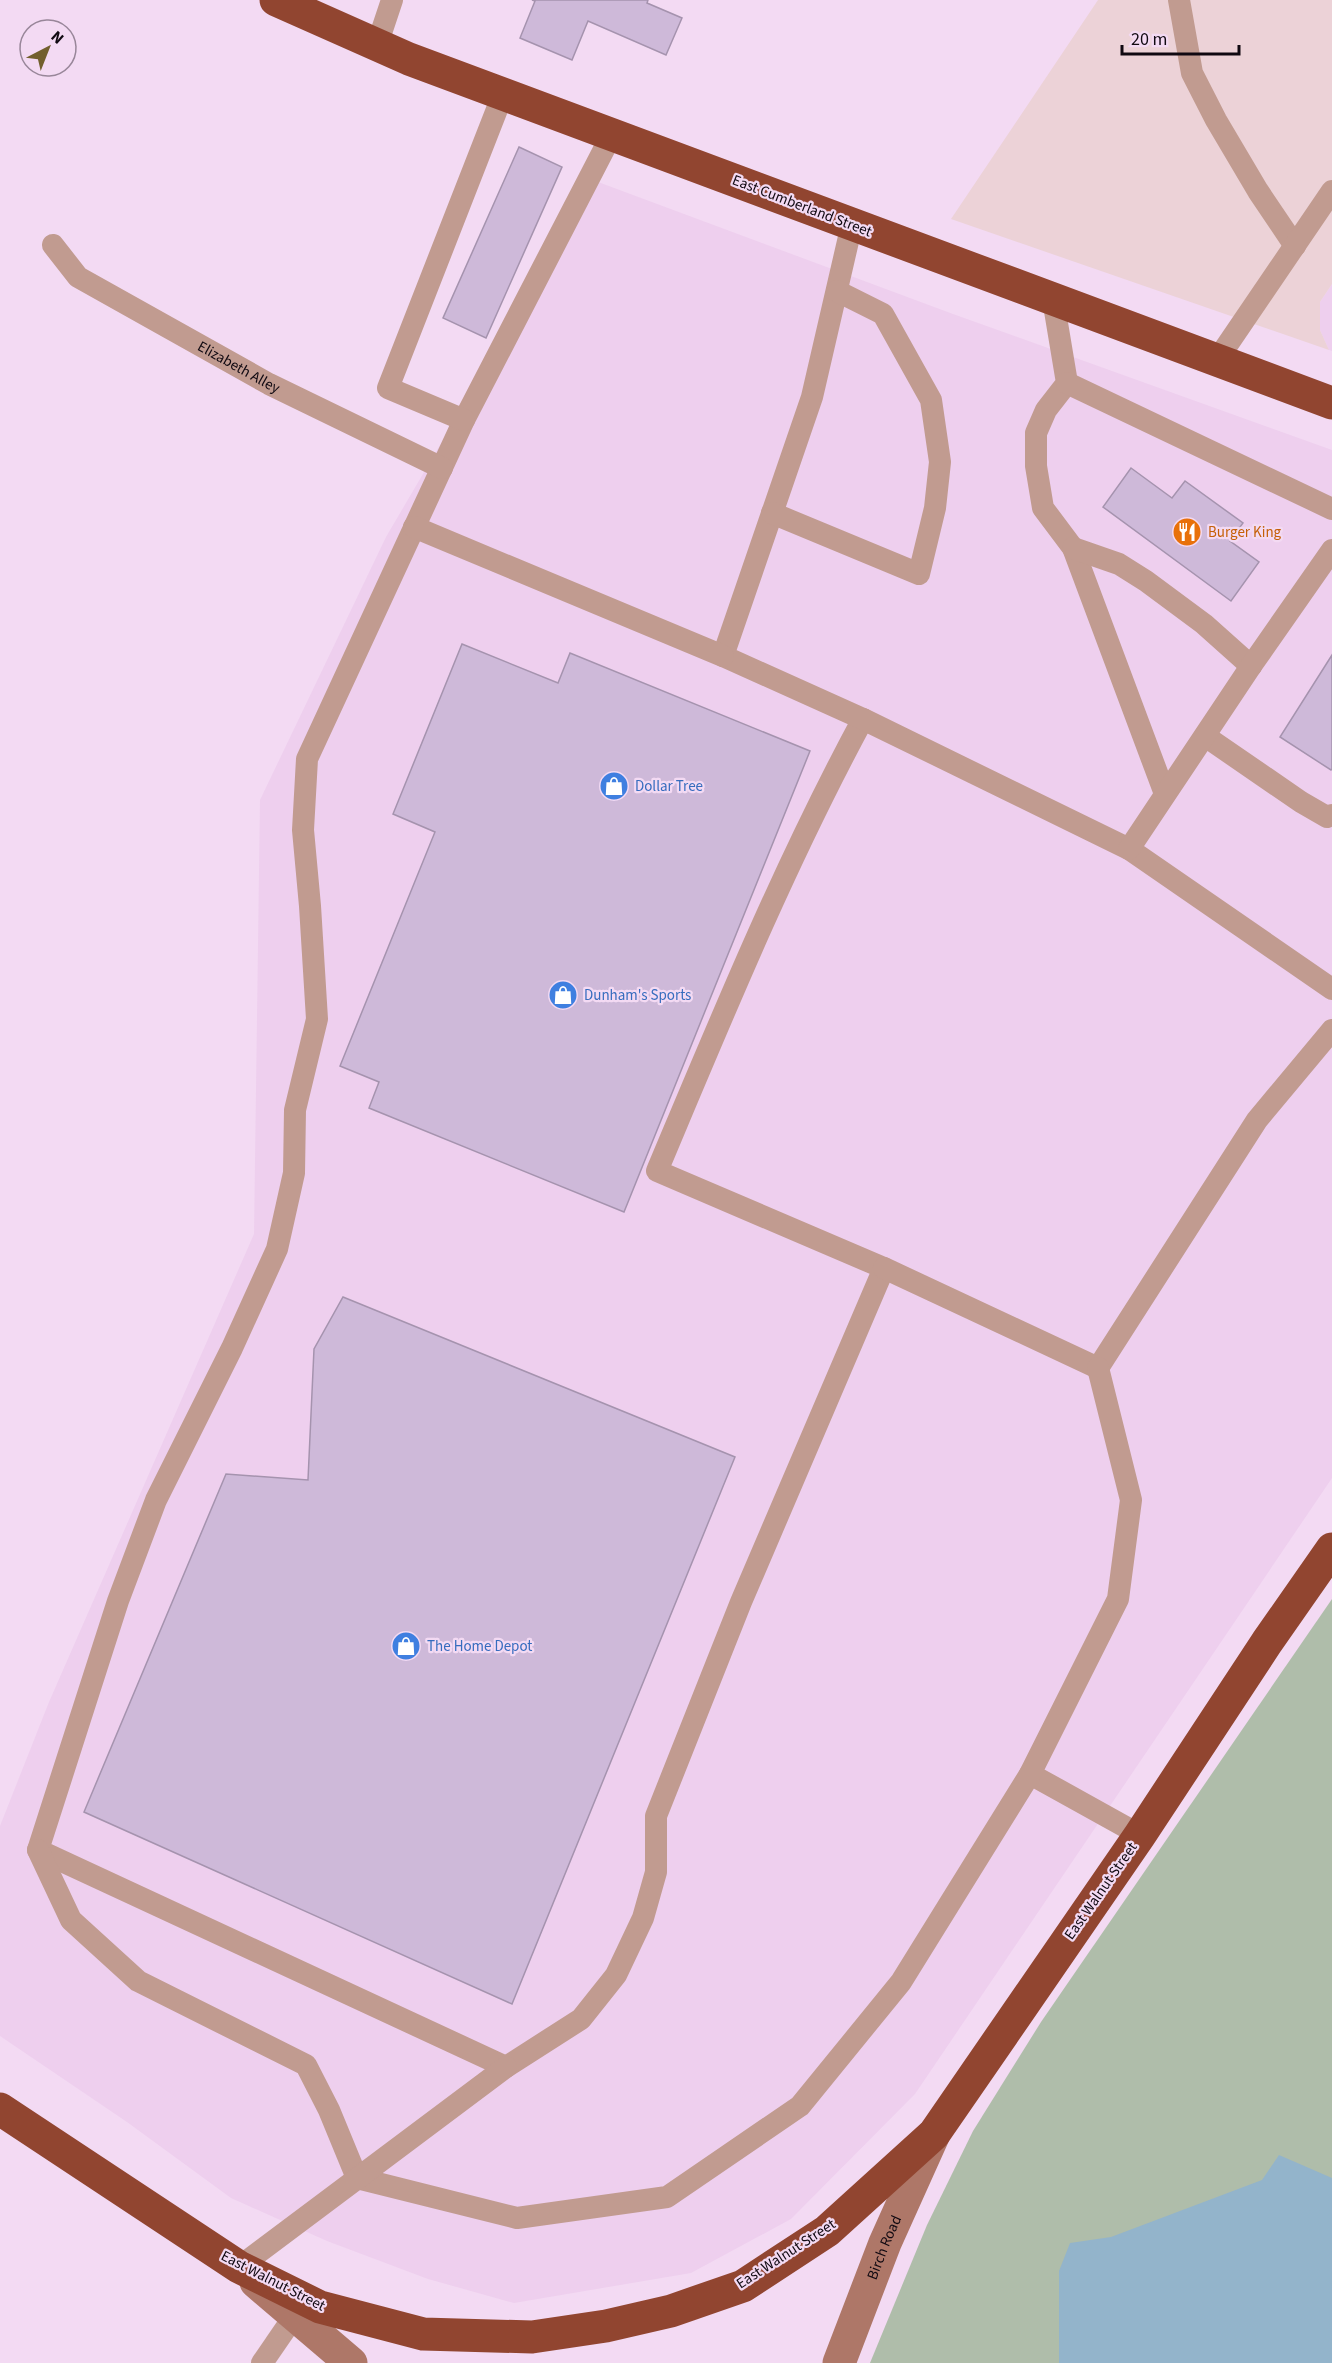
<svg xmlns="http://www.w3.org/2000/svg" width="1332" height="2363" font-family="'Source Sans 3',sans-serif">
<rect width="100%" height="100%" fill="#f3daf3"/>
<path fill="#eecfee" d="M 582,176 L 953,314 L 1332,450 L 1332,1478 L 915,2094 L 791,2219 L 691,2273 L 514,2303 L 428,2279 L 327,2241 L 231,2198 L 127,2122 L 0,2036 L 0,1826 L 49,1702 L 254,1234 L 260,800 L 386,537 L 481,375 Z
M 1332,284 L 1332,351 L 1329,350 L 1320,330 L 1320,302 Z"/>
<path fill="#ecd2d7" d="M 1098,0 L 1332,0 L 1332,284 L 1320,302 L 1320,330 L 1329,350 L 951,219 Z"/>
<path fill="#afbdaa" d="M 1332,1599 L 1332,2363 L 870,2363 L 927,2225 L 973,2131 L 1041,2022 Z"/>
<path fill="#93b4cb" d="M 1279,2155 L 1332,2178 L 1332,2363 L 1059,2363 L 1059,2271 L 1070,2243 L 1111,2237 L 1262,2180 Z"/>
<path fill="#ceb9d9" stroke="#a593ae" stroke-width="1.5" d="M 532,0 L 648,0 L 647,3 L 682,18 L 666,55 L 588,21 L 572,60 L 520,38 L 535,1 Z
M 519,147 L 562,167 L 486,338 L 443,318 Z
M 1131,468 L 1172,498 L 1185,481 L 1243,523 L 1230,541 L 1259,562 L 1231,601 L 1103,507 Z
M 462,644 L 558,683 L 570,653 L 810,751 L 624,1212 L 369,1108 L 379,1082 L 340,1066 L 435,832 L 393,814 Z
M 1332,655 L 1332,769 L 1331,770 L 1280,737 Z
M 343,1297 L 735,1457 L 512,2004 L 84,1812 L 226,1474 L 308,1480 L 314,1349 Z"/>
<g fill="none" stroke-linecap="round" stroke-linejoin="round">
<g stroke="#c19b90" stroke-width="22">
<path d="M 1179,0 L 1192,73 L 1216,120 L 1258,191 L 1295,246"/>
<path d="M 377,45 L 392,0"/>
<path d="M 612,134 L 464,420 L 307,759 L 303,830 L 310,906 L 317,1019 L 295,1110 L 294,1173 L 277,1249 L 232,1348 L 156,1500 L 118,1601 L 38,1850 L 506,2067 L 581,2019 L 616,1975 L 643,1918 L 656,1872 L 656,1816 L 741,1602 L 884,1268 L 657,1171 C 721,1019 784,865 863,719"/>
<path d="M 852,224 L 812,397 L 723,656 L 863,719 L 1129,849 L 1332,989"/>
<path id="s1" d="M 53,245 L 78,277 L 269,384 L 442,468"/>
<path d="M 1053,299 L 1067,383 L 1046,410 L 1036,433 L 1036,466 L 1043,508 L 1073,548 L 1165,794"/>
<path d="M 1217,360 L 1332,191"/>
<path d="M 1067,383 L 1332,509"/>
<path d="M 464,420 L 388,388 L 503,94"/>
<path d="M 772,513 L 919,574 L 935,508 L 940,462 L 931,400 L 883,314 L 837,291"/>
<path d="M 414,527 L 723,656"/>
<path d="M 1073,548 L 1119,564 L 1146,581 L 1204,624 L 1251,666"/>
<path d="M 1205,736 L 1301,802 L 1327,817 L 1332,815"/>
<path d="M 1129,849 L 1251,666 L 1332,550"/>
<path d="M 884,1268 L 1098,1368 L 1257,1120 L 1332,1030"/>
<path d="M 1030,1774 L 1140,1835"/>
<path d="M 38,1850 L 71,1920 L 138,1981 L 306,2065 L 329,2110 L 357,2178 L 517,2218 L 667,2197 L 800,2106 L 901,1982 L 1030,1774 L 1118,1599 L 1131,1500 L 1098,1368"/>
<path d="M 239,2267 L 506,2067"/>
<path d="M 262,2363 L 295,2315"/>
</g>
<g stroke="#ae7768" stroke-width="33">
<path d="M 256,2282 L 351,2363"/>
<path id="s2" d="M 839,2363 L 885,2243 L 934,2134"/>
</g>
<path stroke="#914530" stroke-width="33" d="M 276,0 L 409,59 L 1332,403
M 0,2109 L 239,2267 L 320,2307 L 423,2334 L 532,2337 L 606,2326 L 671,2311 L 743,2286 L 827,2231 L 934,2134 L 1140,1835 L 1267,1642 L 1332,1549"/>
</g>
<defs>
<g id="restaurant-disc" transform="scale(1.5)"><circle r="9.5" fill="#e8710a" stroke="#f3daf3"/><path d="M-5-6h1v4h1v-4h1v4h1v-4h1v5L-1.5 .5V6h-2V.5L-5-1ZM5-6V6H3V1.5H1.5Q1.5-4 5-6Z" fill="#fff"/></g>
<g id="shop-disc" transform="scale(1.5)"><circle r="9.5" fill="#3f7fe0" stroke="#f3daf3"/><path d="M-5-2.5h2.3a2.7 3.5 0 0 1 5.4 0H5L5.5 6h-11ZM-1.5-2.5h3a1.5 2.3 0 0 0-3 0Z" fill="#fff"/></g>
</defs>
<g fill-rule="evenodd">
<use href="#restaurant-disc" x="1187" y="532"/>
<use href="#shop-disc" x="614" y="786"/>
<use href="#shop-disc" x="563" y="995"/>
<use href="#shop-disc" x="406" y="1646"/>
</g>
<g text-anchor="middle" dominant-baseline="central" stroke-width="4.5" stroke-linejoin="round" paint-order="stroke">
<g font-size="15" fill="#100911" stroke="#f3daf3">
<text transform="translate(802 206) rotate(21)">East Cumberland Street</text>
<text stroke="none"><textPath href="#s1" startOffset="225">Elizabeth Alley</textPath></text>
<text transform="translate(1101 1891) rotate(-55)">East Walnut Street</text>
<text stroke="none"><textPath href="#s2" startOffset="124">Birch Road</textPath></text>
<text transform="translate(786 2254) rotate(-33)">East Walnut Street</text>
<text transform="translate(273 2281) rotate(27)">East Walnut Street</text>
</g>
<g font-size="15" fill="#c56008" stroke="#f3daf3" text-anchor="start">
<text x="1208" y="532">Burger King</text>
</g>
<g font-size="15" fill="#366cbe" stroke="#f3daf3" text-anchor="start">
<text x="635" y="786">Dollar Tree</text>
<text x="584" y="995">Dunham's Sports</text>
<text x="427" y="1646">The Home Depot</text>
</g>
</g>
<g transform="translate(48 48) rotate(42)"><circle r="28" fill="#f3daf3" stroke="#988699" stroke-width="1.5"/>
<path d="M0-4.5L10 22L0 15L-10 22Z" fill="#725f2d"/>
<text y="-9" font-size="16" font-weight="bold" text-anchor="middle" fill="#100911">N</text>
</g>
<path d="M1122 45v9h117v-9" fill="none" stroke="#100911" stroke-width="3"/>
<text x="1131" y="45" font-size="18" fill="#100911" stroke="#f3daf3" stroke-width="4.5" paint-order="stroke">20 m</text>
</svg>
